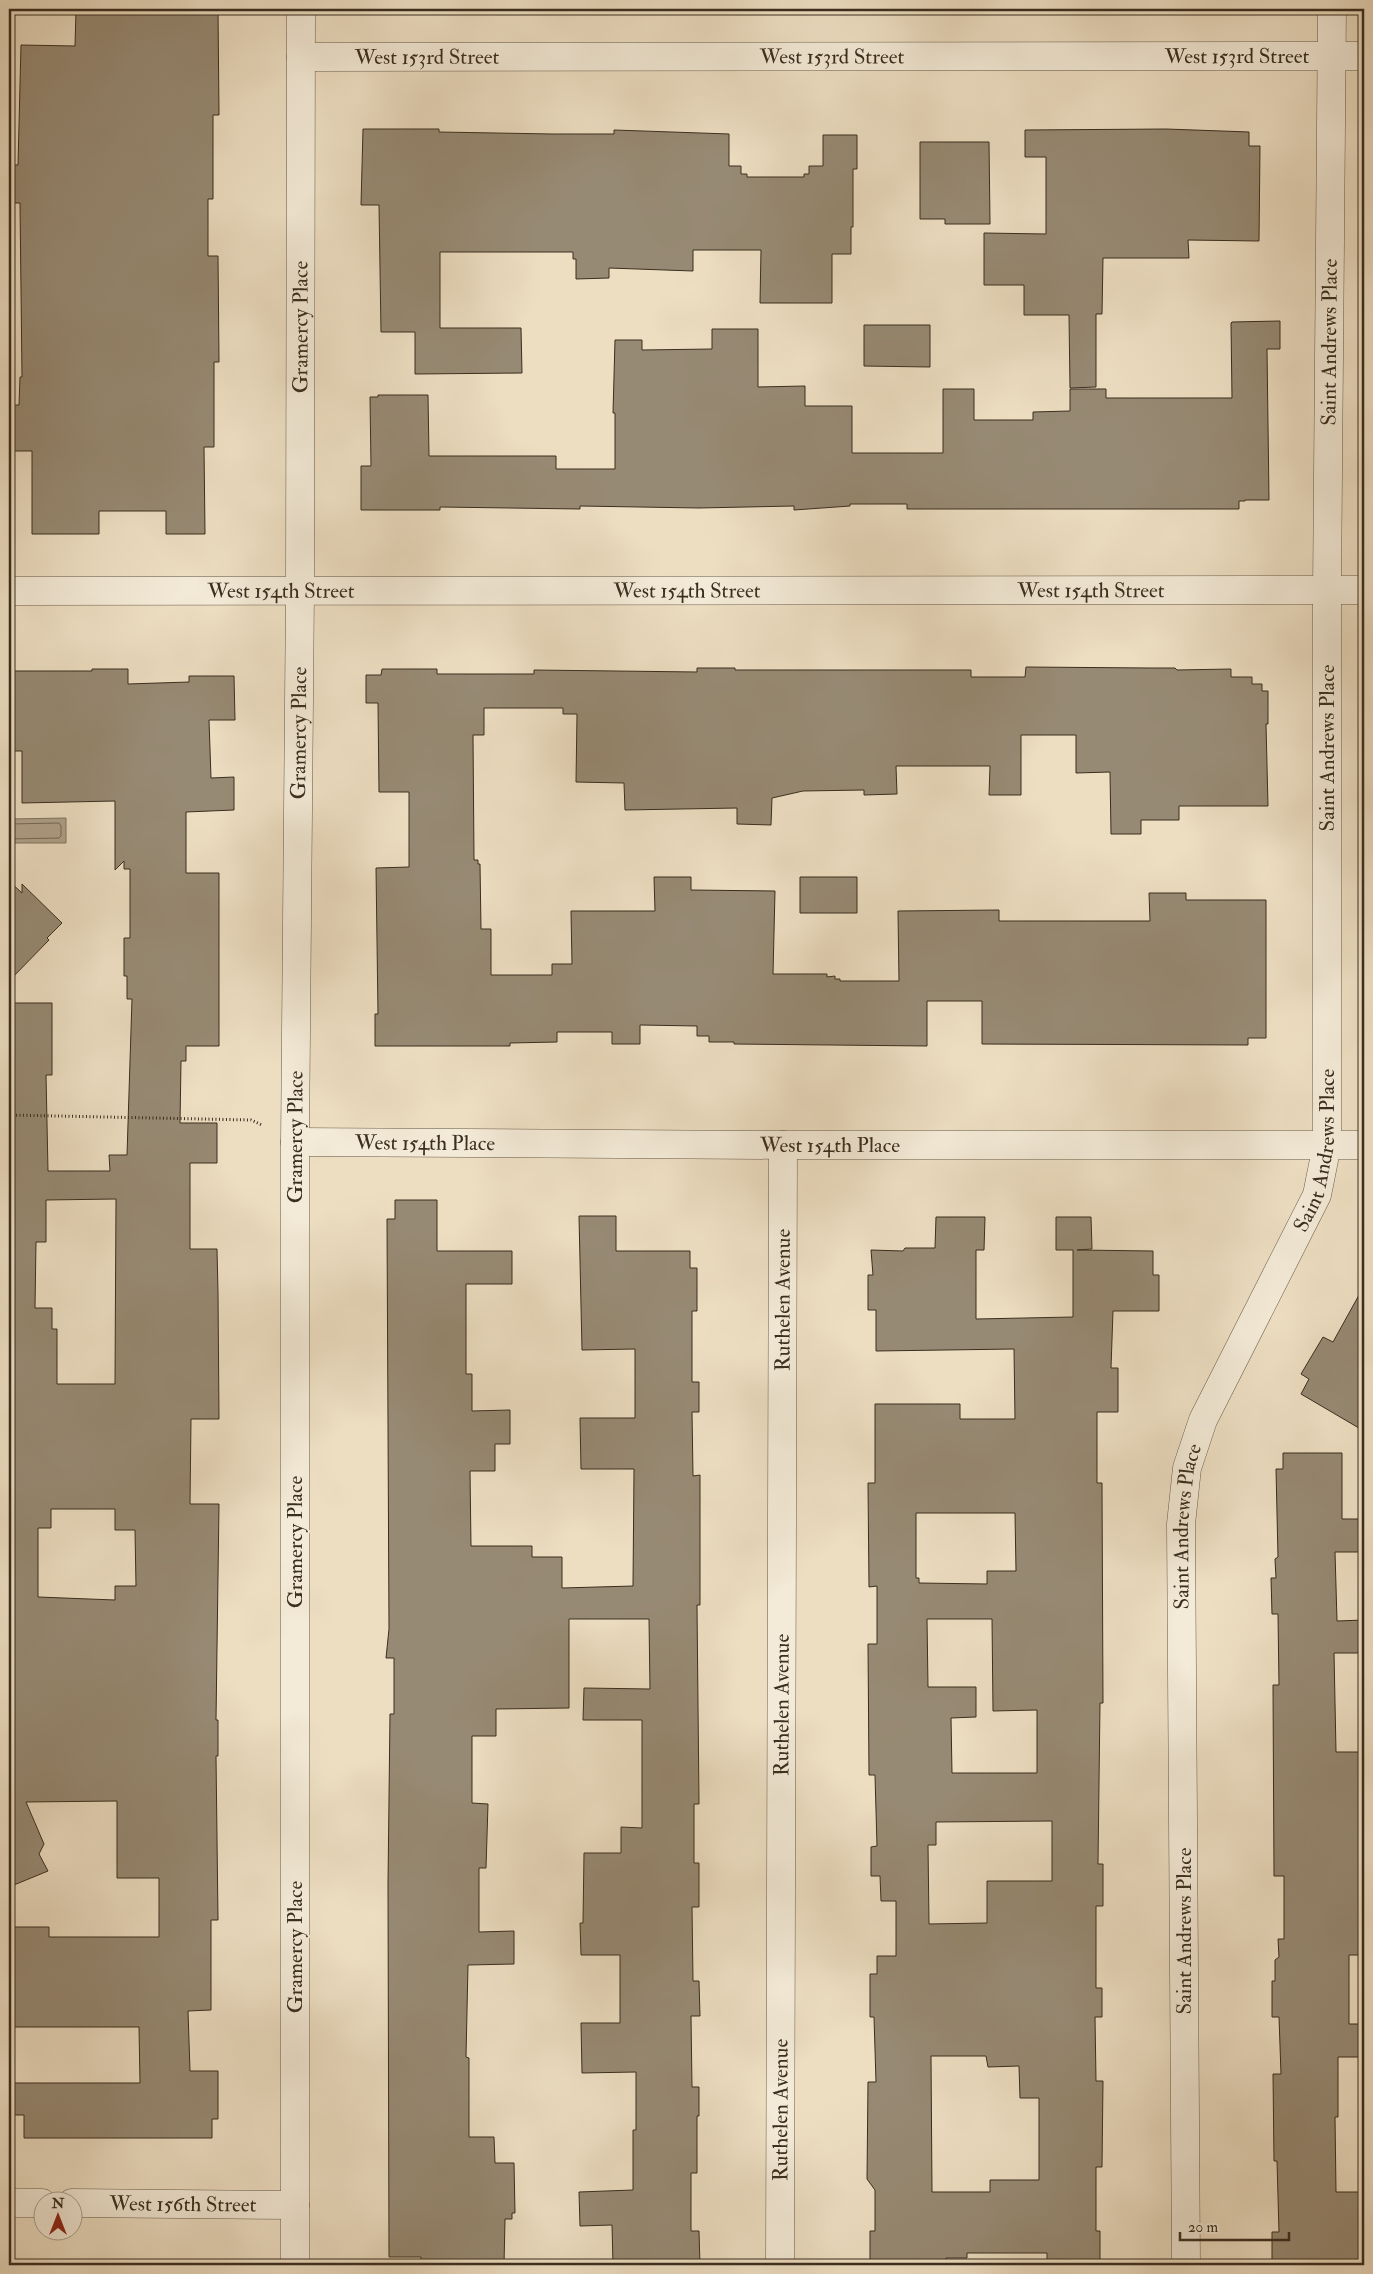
<svg xmlns="http://www.w3.org/2000/svg" width="1373" height="2274" font-family="'IM FELL Double Pica',serif">
<rect width="100%" height="100%" fill="#eddec2"/>
<filter id="stains"><feTurbulence type="fractalNoise" baseFrequency=".004" numOctaves="4"/><feColorMatrix values="0 0 0 0 .2 0 0 0 0 .09 0 0 0 0 .02 0 0 0 .5 -.17"/></filter>
<radialGradient id="worn" r=".72"><stop offset=".6" stop-color="#630" stop-opacity="0"/><stop offset="1" stop-color="#630" stop-opacity=".3"/></radialGradient>
<path fill="#b0a28b" stroke="#817460" d="M 66,818 L 66,843 L 9,843 L 9,819 Z"/>
<g fill="none" stroke-linecap="round" stroke-linejoin="round">
<path stroke="#756855" stroke-width="1" d="M 9,824 L 59,823 L 61,826 L 61,836 L 59,838 L 9,839"/>
</g>
<path fill="#978a74" stroke="#3a2e1f" fill-rule="evenodd" d="M 153,9 L 218,9 L 219,115 L 213,115 L 213,199 L 208,199 L 208,256 L 218,256 L 219,362 L 214,362 L 214,447 L 204,447 L 205,534 L 166,534 L 166,511 L 99,511 L 99,534 L 32,534 L 32,451 L 9,451 L 9,405 L 19,405 L 20,377 L 22,377 L 20,203 L 9,203 L 9,165 L 18,165 L 21,45 L 75,46 L 76,11 L 153,12 Z
M 363,129 L 439,129 L 439,132 L 552,134 L 614,134 L 614,130 L 729,134 L 729,166 L 741,166 L 741,174 L 747,174 L 747,177 L 804,177 L 804,174 L 809,174 L 809,166 L 823,166 L 823,135 L 857,135 L 857,169 L 853,169 L 853,227 L 851,227 L 851,254 L 832,254 L 832,303 L 760,303 L 761,250 L 693,250 L 693,271 L 609,268 L 609,278 L 576,279 L 576,259 L 573,259 L 573,252 L 440,252 L 440,328 L 521,328 L 522,373 L 415,374 L 415,332 L 381,332 L 379,205 L 361,205 Z
M 1166,129 L 1249,132 L 1249,146 L 1260,146 L 1259,241 L 1188,240 L 1189,258 L 1103,258 L 1102,314 L 1096,314 L 1096,387 L 1070,388 L 1069,315 L 1024,315 L 1024,285 L 984,285 L 984,233 L 1046,234 L 1046,157 L 1025,157 L 1025,130 Z
M 920,142 L 989,142 L 990,224 L 945,224 L 945,219 L 920,219 Z
M 1280,321 L 1280,349 L 1267,349 L 1269,500 L 1245,500 L 1245,501 L 1239,501 L 1239,509 L 907,509 L 907,504 L 850,504 L 850,506 L 794,510 L 794,506 L 699,508 L 580,506 L 580,509 L 440,507 L 440,510 L 361,510 L 361,466 L 371,466 L 370,397 L 378,397 L 378,395 L 428,395 L 429,456 L 556,456 L 556,469 L 615,469 L 615,413 L 613,413 L 615,340 L 642,340 L 642,350 L 712,349 L 712,329 L 758,329 L 758,387 L 805,386 L 805,406 L 852,406 L 852,453 L 943,453 L 943,389 L 974,389 L 974,420 L 1033,420 L 1033,412 L 1070,411 L 1070,389 L 1106,389 L 1106,398 L 1232,398 L 1231,323 L 1232,322 Z
M 864,325 L 930,325 L 930,367 L 864,366 Z
M 1026,667 L 1149,668 L 1175,668 L 1177,670 L 1231,669 L 1231,677 L 1252,677 L 1252,684 L 1262,684 L 1262,691 L 1268,691 L 1268,724 L 1266,724 L 1268,806 L 1179,806 L 1179,820 L 1141,820 L 1141,834 L 1111,834 L 1110,772 L 1076,773 L 1076,735 L 1021,735 L 1021,795 L 989,795 L 990,766 L 896,766 L 897,794 L 864,795 L 864,790 L 803,791 L 772,798 L 771,825 L 737,824 L 737,808 L 625,810 L 624,783 L 576,782 L 577,714 L 563,714 L 563,708 L 484,708 L 484,735 L 473,735 L 474,860 L 478,860 L 478,864 L 480,864 L 481,929 L 491,929 L 491,975 L 552,975 L 552,964 L 572,964 L 571,911 L 655,911 L 654,877 L 691,877 L 691,890 L 775,891 L 773,974 L 827,974 L 827,977 L 835,976 L 835,979 L 840,979 L 840,981 L 899,981 L 898,911 L 999,910 L 999,921 L 1150,921 L 1149,893 L 1186,893 L 1186,900 L 1266,900 L 1266,1038 L 1248,1038 L 1248,1045 L 982,1044 L 982,1001 L 927,1001 L 927,1046 L 734,1044 L 734,1042 L 709,1042 L 709,1036 L 697,1036 L 697,1026 L 640,1025 L 640,1044 L 612,1044 L 612,1032 L 557,1032 L 557,1042 L 510,1043 L 510,1046 L 375,1046 L 375,1014 L 378,1014 L 376,868 L 409,867 L 409,792 L 379,792 L 378,703 L 366,703 L 366,675 L 381,675 L 382,669 L 437,669 L 437,674 L 534,674 L 534,670 L 697,672 L 697,668 L 735,668 L 735,670 L 971,670 L 971,677 L 1025,677 Z
M 92,669 L 128,669 L 128,684 L 189,682 L 189,676 L 234,676 L 235,720 L 209,720 L 211,778 L 234,777 L 234,810 L 186,812 L 186,873 L 219,873 L 219,1046 L 186,1046 L 186,1061 L 181,1061 L 180,1123 L 217,1123 L 217,1163 L 190,1163 L 190,1249 L 217,1249 L 218,1293 L 219,1419 L 191,1419 L 190,1504 L 219,1504 L 216,1720 L 218,1720 L 218,1756 L 216,1756 L 218,1920 L 211,1920 L 211,2010 L 188,2011 L 190,2071 L 218,2071 L 218,2119 L 212,2119 L 212,2138 L 24,2138 L 24,2115 L 9,2115 L 9,2083 L 140,2083 L 139,2027 L 9,2027 L 9,1927 L 49,1927 L 49,1937 L 159,1937 L 159,1878 L 117,1878 L 117,1801 L 26,1802 L 44,1844 L 39,1854 L 48,1871 L 9,1887 L 9,1003 L 52,1003 L 52,1075 L 46,1075 L 48,1171 L 110,1171 L 109,1155 L 127,1155 L 132,999 L 127,999 L 127,976 L 124,976 L 124,938 L 130,938 L 130,869 L 124,869 L 124,861 L 115,870 L 115,801 L 22,803 L 22,751 L 9,751 L 9,671 L 92,671 ZM 116,1199 L 115,1384 L 57,1384 L 57,1329 L 52,1329 L 52,1308 L 35,1308 L 36,1242 L 46,1242 L 46,1200 ZM 51,1509 L 115,1509 L 115,1530 L 135,1530 L 136,1586 L 115,1586 L 115,1600 L 38,1597 L 38,1528 L 51,1528 Z
M 800,877 L 857,877 L 857,913 L 800,913 Z
M 9,881 L 22,893 L 22,884 L 62,923 L 47,938 L 49,940 L 9,981 Z
M 395,1200 L 437,1200 L 437,1251 L 512,1251 L 512,1284 L 466,1284 L 466,1374 L 472,1374 L 472,1411 L 510,1410 L 510,1444 L 495,1444 L 495,1471 L 470,1471 L 471,1546 L 532,1546 L 532,1557 L 562,1557 L 562,1588 L 633,1586 L 634,1469 L 581,1469 L 580,1418 L 635,1418 L 635,1349 L 582,1350 L 579,1216 L 616,1216 L 616,1251 L 690,1251 L 690,1268 L 697,1268 L 697,1311 L 692,1311 L 692,1382 L 699,1382 L 699,1412 L 692,1412 L 693,1476 L 700,1475 L 700,1605 L 697,1605 L 699,1804 L 694,1804 L 694,1863 L 699,1863 L 699,1907 L 692,1907 L 693,1981 L 699,1981 L 700,2016 L 691,2016 L 692,2087 L 699,2087 L 699,2116 L 697,2116 L 697,2173 L 691,2173 L 691,2231 L 699,2231 L 700,2265 L 613,2265 L 612,2225 L 580,2226 L 579,2192 L 633,2190 L 633,2130 L 636,2130 L 636,2072 L 582,2073 L 581,2023 L 620,2023 L 620,1955 L 581,1955 L 580,1923 L 583,1923 L 584,1853 L 621,1853 L 621,1827 L 642,1828 L 642,1720 L 583,1720 L 584,1688 L 650,1689 L 649,1619 L 569,1619 L 569,1708 L 496,1709 L 496,1736 L 472,1736 L 472,1803 L 488,1804 L 486,1868 L 479,1868 L 479,1932 L 514,1931 L 514,1964 L 468,1965 L 466,2057 L 469,2058 L 469,2137 L 494,2137 L 495,2163 L 514,2163 L 515,2213 L 512,2213 L 512,2219 L 505,2219 L 504,2265 L 421,2265 L 421,2257 L 389,2257 L 388,1884 L 390,1714 L 394,1714 L 394,1658 L 386,1658 L 389,1629 L 387,1219 L 395,1219 Z
M 936,1217 L 985,1217 L 984,1250 L 976,1250 L 976,1319 L 1073,1317 L 1073,1250 L 1056,1250 L 1056,1217 L 1091,1217 L 1092,1249 L 1077,1250 L 1153,1251 L 1153,1275 L 1159,1275 L 1159,1311 L 1113,1311 L 1111,1368 L 1118,1368 L 1118,1412 L 1097,1412 L 1097,1483 L 1102,1483 L 1103,1703 L 1100,1703 L 1098,1864 L 1103,1864 L 1103,1906 L 1096,1906 L 1096,1988 L 1102,1988 L 1102,2017 L 1095,2017 L 1096,2081 L 1103,2081 L 1102,2167 L 1096,2167 L 1096,2231 L 1100,2231 L 1100,2265 L 1047,2265 L 1047,2253 L 967,2253 L 967,2258 L 946,2258 L 946,2265 L 875,2265 L 875,2261 L 870,2261 L 870,2231 L 875,2231 L 875,2190 L 867,2179 L 868,2082 L 876,2082 L 874,2017 L 870,2017 L 870,1974 L 877,1974 L 877,1956 L 896,1956 L 896,1901 L 881,1901 L 880,1876 L 871,1876 L 871,1847 L 877,1846 L 875,1775 L 869,1775 L 868,1644 L 877,1644 L 877,1586 L 869,1587 L 868,1483 L 875,1483 L 875,1404 L 960,1404 L 960,1419 L 1015,1419 L 1014,1349 L 876,1351 L 876,1310 L 868,1310 L 868,1275 L 873,1275 L 871,1250 L 903,1251 L 905,1248 L 935,1248 ZM 916,1513 L 1015,1513 L 1016,1571 L 987,1571 L 987,1584 L 919,1583 L 919,1578 L 916,1578 ZM 927,1619 L 992,1619 L 993,1711 L 1037,1710 L 1037,1773 L 952,1773 L 951,1718 L 976,1717 L 976,1687 L 928,1687 ZM 1052,1821 L 1052,1881 L 987,1881 L 987,1923 L 929,1924 L 928,1845 L 936,1845 L 936,1822 ZM 931,2056 L 986,2056 L 988,2067 L 1019,2066 L 1020,2098 L 1039,2098 L 1039,2180 L 990,2180 L 990,2192 L 932,2192 Z
M 1364,1286 L 1364,1431 L 1301,1394 L 1309,1379 L 1301,1374 L 1323,1337 L 1333,1342 Z
M 1283,1453 L 1342,1453 L 1342,1519 L 1364,1519 L 1364,1552 L 1335,1552 L 1337,1621 L 1364,1620 L 1364,1653 L 1334,1653 L 1336,1752 L 1364,1752 L 1364,1955 L 1349,1955 L 1349,2024 L 1364,2024 L 1364,2057 L 1338,2057 L 1338,2117 L 1335,2117 L 1336,2192 L 1364,2192 L 1364,2265 L 1272,2265 L 1272,2232 L 1279,2232 L 1277,2161 L 1274,2161 L 1273,2074 L 1281,2074 L 1279,2017 L 1272,2017 L 1272,1981 L 1275,1981 L 1275,1960 L 1279,1957 L 1278,1939 L 1284,1939 L 1284,1876 L 1274,1876 L 1273,1685 L 1279,1685 L 1278,1614 L 1272,1614 L 1271,1578 L 1276,1578 L 1275,1559 L 1278,1557 L 1276,1469 L 1283,1469 Z"/>
<g fill="none" stroke-linecap="round" stroke-linejoin="round">
<g stroke="#675a48" stroke-width="29">
<g id="minor">
<path id="s1" d="M 301,57 L 1364,56"/>
<path id="s2" d="M 9,591 L 1364,590"/>
<path id="s3" d="M 295,1142 L 783,1145 L 1364,1145"/>
<path d="M 9,2203 L 42,2203"/>
<path id="s4" d="M 72,2203 L 295,2205"/>
<path id="s5" d="M 295,2265 L 295,1142 L 300,591 L 301,9"/>
<path id="s6" d="M 780,2265 L 783,1145"/>
<path id="s7" d="M 1186,2265 L 1181,1524 L 1187,1468 L 1203,1420 L 1317,1195 L 1327,1145 L 1327,590 L 1332,9"/>
</g>
</g>
<path stroke="#3a2e1f" stroke-width="3" stroke-dasharray="1 2.5" stroke-linecap="butt" d="M 9,1115 L 251,1120 L 262,1125"/>
<use href="#minor" stroke="#f3ead7" stroke-width="28"/>
</g>
<g text-anchor="middle" dominant-baseline="central" stroke-width="4" stroke-linejoin="round" paint-order="stroke">
<g font-size="21" fill="#3a2e1f" stroke="#f3ead7">
<text stroke="none"><textPath href="#s1" startOffset="936">West 153rd Street</textPath></text>
<text stroke="none"><textPath href="#s1" startOffset="126">West 153rd Street</textPath></text>
<text stroke="none"><textPath href="#s1" startOffset="531">West 153rd Street</textPath></text>
<text stroke="none"><textPath href="#s5" startOffset="1938">Gramercy Place</textPath></text>
<text stroke="none"><textPath href="#s7" startOffset="1954">Saint Andrews Place</textPath></text>
<text stroke="none"><textPath href="#s2" startOffset="1082">West 154th Street</textPath></text>
<text stroke="none"><textPath href="#s2" startOffset="272">West 154th Street</textPath></text>
<text stroke="none"><textPath href="#s2" startOffset="678">West 154th Street</textPath></text>
<text stroke="none"><textPath href="#s5" startOffset="1532">Gramercy Place</textPath></text>
<text transform="translate(1327 748) rotate(-90)">Saint Andrews Place</text>
<text stroke="none"><textPath href="#s5" startOffset="1128">Gramercy Place</textPath></text>
<text stroke="none"><textPath href="#s3" startOffset="130">West 154th Place</textPath></text>
<text stroke="none"><textPath href="#s3" startOffset="535">West 154th Place</textPath></text>
<text stroke="none"><textPath href="#s7" startOffset="1144">Saint Andrews Place</textPath></text>
<text stroke="none"><textPath href="#s6" startOffset="965">Ruthelen Avenue</textPath></text>
<text stroke="none"><textPath href="#s7" startOffset="739">Saint Andrews Place</textPath></text>
<text transform="translate(295 1542) rotate(-90)">Gramercy Place</text>
<text stroke="none"><textPath href="#s6" startOffset="560">Ruthelen Avenue</textPath></text>
<text transform="translate(1184 1931) rotate(-90)">Saint Andrews Place</text>
<text transform="translate(295 1947) rotate(-90)">Gramercy Place</text>
<text stroke="none"><textPath href="#s6" startOffset="155">Ruthelen Avenue</textPath></text>
<text stroke="none"><textPath href="#s4" startOffset="111">West 156th Street</textPath></text>
</g>
</g>
<rect width="1373" height="2274" fill="none" stroke="#eddec2" stroke-width="30"/>
<rect x="10" y="10" width="1353" height="2254" fill="none" stroke="#3a2e1f" stroke-width="2.5"/>
<rect x="15" y="15" width="1343" height="2244" fill="none" stroke="#3a2e1f"/>
<g transform="translate(58 2216)"><circle r="24" fill="#f3ead7" stroke="#a99f8d"/>
<path d="M0-4L9 19L0 12L-9 19Z" fill="#8f2418"/>
<text y="-8" font-size="14" font-weight="bold" text-anchor="middle" fill="#3a2e1f">N</text>
</g>
<path d="M1180 2232v8h109v-8" fill="none" stroke="#3a2e1f" stroke-width="2.5"/>
<text x="1188" y="2232" font-size="15" fill="#3a2e1f" stroke="#f3ead7" stroke-width="4" paint-order="stroke">20 m</text>
<rect width="100%" height="100%" filter="url(#stains)"/>
<rect width="100%" height="100%" fill="url(#worn)"/>
</svg>
